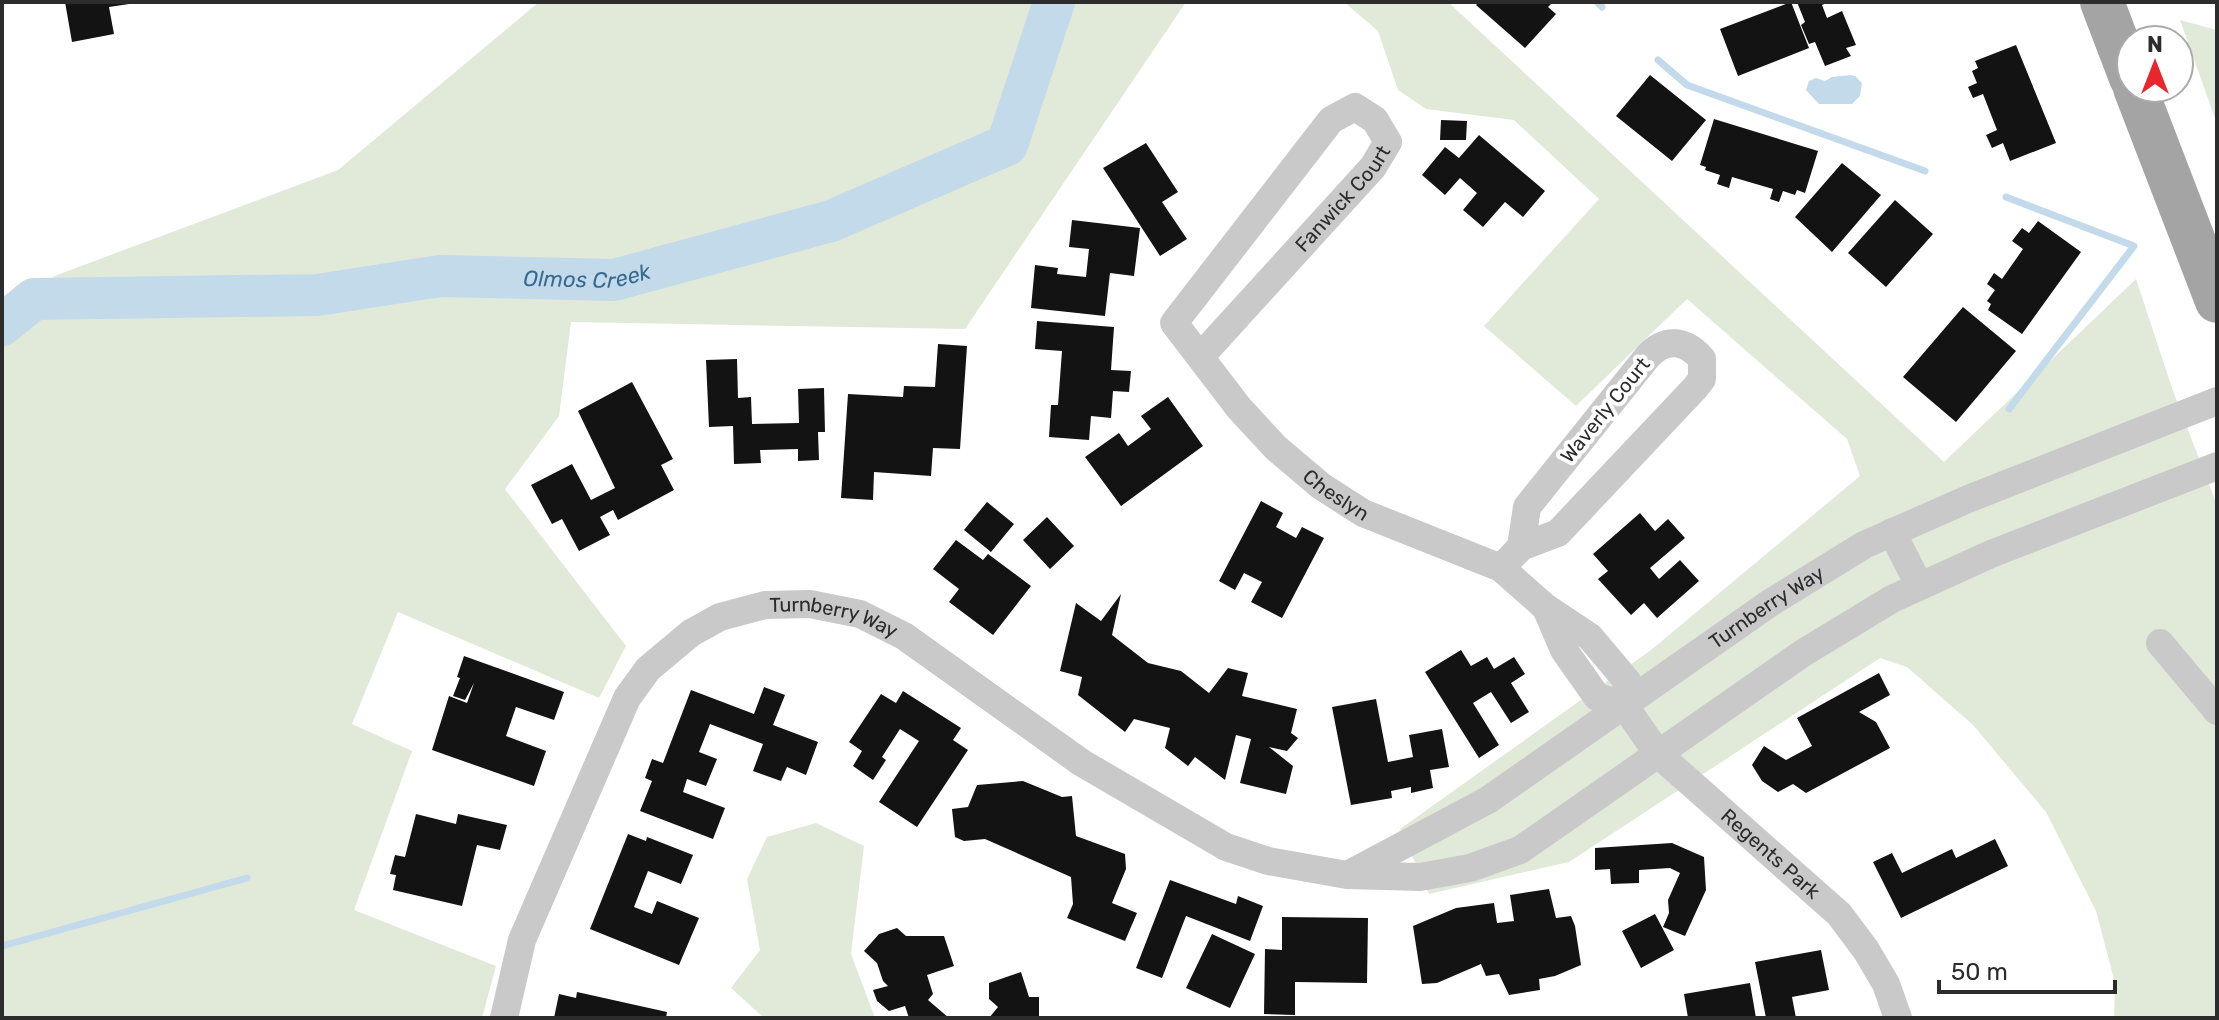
<svg xmlns="http://www.w3.org/2000/svg" width="2219" height="1020" font-family="Rubik,sans-serif">
<rect width="100%" height="100%" fill="#fff"/>
<path fill="#e1ead8" d="M 539,2 L 1186,2 L 965,329 L 571,322 L 559,416 L 505,489 L 626,646 L 599,698 L 398,612 L 352,724 L 412,751 L 354,910 L 496,966 L 482,1018 L 2,1018 L 2,304 L 57,275 L 338,170 Z
M 1344,2 L 1448,2 L 1944,462 L 2136,279 L 2173,391 L 2217,505 L 2217,1018 L 2114,1018 L 2115,983 L 2096,911 L 2046,812 L 1973,725 L 1907,667 L 1880,658 L 1569,862 L 1429,894 L 1400,829 L 1651,650 L 1860,476 L 1847,439 L 1687,299 L 1576,406 L 1484,326 L 1599,199 L 1514,120 L 1426,109 L 1398,90 L 1378,31 Z
M 2180,20 L 2217,30 L 2217,124 Z
M 816,823 L 864,846 L 851,954 L 875,1018 L 764,1018 L 731,988 L 760,950 L 747,879 L 767,837 Z"/>
<path fill="#c3daeb" d="M 1850,75 L 1855,76 L 1862,83 L 1860,96 L 1852,104 L 1819,104 L 1806,90 L 1809,81 L 1816,78 L 1825,81 L 1832,77 Z"/>
<g fill="none" stroke-linecap="round" stroke-linejoin="round">
<path stroke="#c3daeb" stroke-width="7" d="M 1597,2 L 1602,7
M 1658,60 L 1687,85 L 1925,171
M 2006,197 L 2134,246 L 2009,409
M 2,946 L 247,878"/>
<path stroke="#c3daeb" stroke-width="42" id="s1" d="M 2,325 L 34,299 L 317,295 L 440,276 L 614,280 L 831,221 L 1007,145 L 1054,2"/>
</g>
<path fill="#131313" d="M 65,2 L 128,2 L 129,4 L 109,7 L 114,34 L 72,42 Z
M 1479,2 L 1553,2 L 1548,7 L 1556,14 L 1525,48 L 1476,5 Z
M 1791,2 L 1809,48 L 1738,76 L 1720,29 Z
M 1797,2 L 1829,2 L 1822,5 L 1827,18 L 1842,11 L 1856,45 L 1846,48 L 1851,56 L 1825,66 L 1815,42 L 1809,44 L 1801,25 L 1805,22 Z
M 2016,45 L 2056,143 L 2010,161 L 2003,143 L 1992,148 L 1986,135 L 1997,130 L 1983,94 L 1973,98 L 1968,87 L 1977,83 L 1972,71 L 1978,68 L 1975,61 Z
M 1650,75 L 1706,120 L 1672,161 L 1616,116 Z
M 1714,119 L 1818,151 L 1805,193 L 1797,190 L 1795,195 L 1783,191 L 1779,202 L 1770,199 L 1773,189 L 1732,177 L 1729,188 L 1717,184 L 1720,175 L 1705,170 L 1706,167 L 1700,165 Z
M 1441,120 L 1467,121 L 1466,140 L 1440,140 Z
M 1479,135 L 1545,191 L 1523,217 L 1505,202 L 1483,227 L 1463,210 L 1477,193 L 1460,178 L 1445,195 L 1422,175 L 1445,147 L 1459,158 Z
M 1146,143 L 1178,192 L 1162,202 L 1187,239 L 1160,256 L 1103,168 Z
M 1842,163 L 1881,195 L 1832,252 L 1795,217 Z
M 1895,200 L 1933,234 L 1886,287 L 1848,253 Z
M 1072,220 L 1140,228 L 1134,276 L 1110,273 L 1105,316 L 1031,308 L 1035,265 L 1058,268 L 1057,274 L 1086,277 L 1089,249 L 1069,247 Z
M 2038,221 L 2081,252 L 2022,334 L 1988,310 L 1991,304 L 1987,301 L 1995,290 L 1987,284 L 1994,273 L 2002,279 L 2023,249 L 2012,241 L 2022,228 L 2029,233 Z
M 1963,307 L 2016,351 L 1956,422 L 1903,377 Z
M 1037,321 L 1114,327 L 1111,370 L 1131,371 L 1129,392 L 1113,391 L 1111,418 L 1091,416 L 1089,440 L 1049,437 L 1051,405 L 1058,405 L 1062,351 L 1035,349 Z
M 938,344 L 967,346 L 960,449 L 933,448 L 931,476 L 874,472 L 873,500 L 841,498 L 848,394 L 903,397 L 904,386 L 935,387 Z
M 737,359 L 738,398 L 751,397 L 752,424 L 799,423 L 798,389 L 824,388 L 825,432 L 818,432 L 819,460 L 798,461 L 798,449 L 760,450 L 761,463 L 734,464 L 733,426 L 709,427 L 706,360 Z
M 632,382 L 673,459 L 661,465 L 674,490 L 618,520 L 613,510 L 600,517 L 610,535 L 579,551 L 562,519 L 552,524 L 531,485 L 572,464 L 591,500 L 615,488 L 578,411 Z
M 1168,397 L 1203,446 L 1121,506 L 1085,457 L 1119,433 L 1128,446 L 1151,429 L 1141,416 Z
M 1261,501 L 1283,513 L 1276,527 L 1296,538 L 1302,527 L 1324,538 L 1282,618 L 1251,602 L 1262,582 L 1244,573 L 1235,590 L 1219,581 Z
M 987,502 L 1014,524 L 991,552 L 964,530 Z
M 1640,513 L 1655,531 L 1668,519 L 1685,538 L 1650,568 L 1659,579 L 1680,560 L 1699,581 L 1657,618 L 1644,603 L 1631,615 L 1598,579 L 1608,571 L 1593,554 Z
M 1047,517 L 1074,546 L 1050,569 L 1023,540 Z
M 956,540 L 983,560 L 988,554 L 1031,586 L 993,635 L 949,602 L 959,589 L 933,569 Z
M 1121,594 L 1112,635 L 1148,663 L 1181,671 L 1209,693 L 1228,668 L 1248,673 L 1242,696 L 1297,709 L 1291,733 L 1298,738 L 1287,751 L 1269,747 L 1293,766 L 1286,794 L 1240,783 L 1251,739 L 1236,735 L 1225,780 L 1195,757 L 1188,766 L 1165,748 L 1170,728 L 1134,719 L 1125,732 L 1078,695 L 1082,677 L 1060,671 L 1076,603 L 1101,621 Z
M 1461,650 L 1471,666 L 1487,657 L 1494,669 L 1514,657 L 1525,674 L 1511,683 L 1529,712 L 1511,723 L 1491,692 L 1473,703 L 1499,745 L 1479,758 L 1425,672 Z
M 464,656 L 564,692 L 554,720 L 516,707 L 506,736 L 546,751 L 534,786 L 432,750 L 449,696 L 467,703 L 474,683 L 465,700 L 453,696 L 460,678 L 457,677 Z
M 1879,673 L 1890,695 L 1859,712 L 1876,722 L 1890,748 L 1806,793 L 1793,784 L 1778,792 L 1762,781 L 1752,765 L 1764,746 L 1786,760 L 1812,746 L 1797,718 Z
M 764,687 L 785,695 L 773,725 L 818,742 L 806,775 L 787,767 L 781,781 L 753,771 L 763,744 L 710,724 L 699,752 L 717,759 L 706,786 L 687,779 L 683,792 L 725,808 L 713,839 L 640,811 L 652,781 L 645,778 L 652,759 L 663,763 L 691,690 L 754,714 Z
M 903,691 L 961,728 L 953,740 L 968,750 L 917,827 L 879,802 L 919,741 L 900,729 L 882,757 L 886,760 L 873,780 L 853,766 L 862,751 L 849,742 L 881,694 L 896,703 Z
M 1376,699 L 1388,762 L 1413,757 L 1409,735 L 1442,729 L 1449,767 L 1430,770 L 1433,788 L 1411,793 L 1411,787 L 1391,791 L 1392,798 L 1351,805 L 1332,707 Z
M 1023,781 L 1062,797 L 1072,796 L 1076,836 L 1125,854 L 1126,869 L 1112,903 L 1137,913 L 1125,941 L 1067,918 L 1073,904 L 1071,877 L 985,839 L 964,841 L 955,837 L 952,809 L 968,807 L 977,785 Z
M 416,814 L 456,824 L 458,814 L 507,825 L 500,850 L 477,845 L 462,906 L 393,890 L 396,875 L 390,874 L 395,855 L 405,857 Z
M 628,834 L 646,841 L 647,837 L 693,855 L 681,884 L 648,871 L 634,907 L 652,914 L 657,901 L 699,918 L 679,965 L 590,929 Z
M 1995,839 L 2008,866 L 1901,918 L 1873,862 L 1892,853 L 1902,873 L 1952,849 L 1956,858 Z
M 1672,843 L 1704,857 L 1706,890 L 1685,936 L 1663,927 L 1669,913 L 1668,900 L 1680,873 L 1670,868 L 1639,870 L 1639,883 L 1611,884 L 1610,869 L 1595,870 L 1595,848 Z
M 1170,880 L 1236,904 L 1238,896 L 1263,906 L 1250,941 L 1186,916 L 1162,978 L 1136,968 Z
M 1549,889 L 1556,918 L 1571,916 L 1575,926 L 1581,965 L 1555,976 L 1539,979 L 1540,990 L 1509,995 L 1499,974 L 1486,976 L 1481,964 L 1437,983 L 1422,984 L 1413,926 L 1456,908 L 1494,903 L 1497,923 L 1514,921 L 1510,895 Z
M 1655,914 L 1674,950 L 1641,968 L 1622,931 Z
M 1282,917 L 1368,918 L 1367,983 L 1295,982 L 1295,1015 L 1264,1014 L 1265,949 L 1282,950 Z
M 897,928 L 906,936 L 944,936 L 954,966 L 927,975 L 933,994 L 928,1000 L 949,1018 L 909,1018 L 905,1006 L 889,1011 L 877,1001 L 873,990 L 888,986 L 883,981 L 877,963 L 864,951 L 879,934 Z
M 1212,934 L 1255,954 L 1230,1008 L 1186,988 Z
M 1821,950 L 1829,990 L 1792,997 L 1796,1018 L 1766,1018 L 1755,962 Z
M 1021,972 L 1029,997 L 1039,997 L 1039,1018 L 989,1018 L 998,1007 L 989,999 L 989,983 Z
M 1750,983 L 1756,1018 L 1688,1018 L 1684,994 Z
M 577,992 L 667,1012 L 666,1018 L 554,1018 L 559,994 L 576,998 Z"/>
<g fill="none" stroke-linecap="round" stroke-linejoin="round">
<g stroke="#c9c9c9" stroke-width="28">
<path id="s2" d="M 1201,356 L 1373,167 L 1388,142 L 1375,120 L 1355,107 L 1331,120 L 1174,323 L 1239,408 L 1276,448 L 1321,486 L 1363,513 L 1501,568 L 1545,607 L 1590,637 L 1627,681 L 1624,705"/>
<path d="M 1892,532 L 1919,585"/>
<path d="M 1501,568 L 1521,547 L 1558,533 L 1695,388 L 1702,379 L 1702,359 C 1686,340 1666,337 1648,356 L 1527,507 L 1521,547"/>
<path d="M 1546,608 L 1564,650 L 1597,697 L 1624,705"/>
<path d="M 2160,643 L 2217,711"/>
<path id="s3" d="M 1624,705 L 1658,754 L 1839,914 L 1866,950 L 1886,984 L 1898,1018"/>
<path id="s4" d="M 1351,873 L 1488,800 L 1770,603 L 1864,545 L 1968,499 L 2217,401"/>
<path id="s5" d="M 504,1018 L 522,940 L 627,698 L 648,669 L 691,633 L 720,617 L 765,605 L 810,604 L 860,614 L 904,636 L 1082,763 L 1226,847 L 1268,861 L 1347,875 L 1420,877 L 1470,868 L 1520,850 L 1803,653 L 1892,599 L 1991,554 L 2217,466"/>
</g>
<path stroke="#a4a4a4" stroke-width="44" d="M 2102,2 L 2131,78
M 2135,88 L 2217,301"/>
</g>
<g text-anchor="middle" dominant-baseline="central" stroke-width="8" stroke-linejoin="round" paint-order="stroke">
<g font-size="20" fill="#2c2c2c" stroke="#fff">
<text stroke="none"><textPath href="#s2" startOffset="212">Fanwick Court</textPath></text>
<text transform="translate(1605 410) rotate(-51)">Waverly Court</text>
<text stroke="none"><textPath href="#s2" startOffset="856">Cheslyn</textPath></text>
<text stroke="none"><textPath href="#s4" startOffset="494">Turnberry Way</textPath></text>
<text stroke="none"><textPath href="#s5" startOffset="586">Turnberry Way</textPath></text>
<text stroke="none"><textPath href="#s3" startOffset="210">Regents Park</textPath></text>
</g>
<g font-size="22" font-style="italic" fill="#386a8f" stroke="#fff">
<text stroke="none"><textPath href="#s1" startOffset="596">Olmos Creek</textPath></text>
</g>
</g>
<rect width="2219" height="1020" fill="none" stroke="#2c2c2c" stroke-width="8"/>
<g transform="translate(2155 64)"><circle r="38" fill="#ffffff" stroke="#ababab" stroke-width="2"/>
<path d="M0-6L14 30L0 20L-14 30Z" fill="#ea262d"/>
<text y="-12" font-size="22" font-weight="bold" text-anchor="middle" fill="#2c2c2c">N</text>
</g>
<path d="M1939 980v12h176v-12" fill="none" stroke="#2c2c2c" stroke-width="4"/>
<text x="1951" y="980" font-size="24" fill="#2c2c2c" stroke="#ffffff" stroke-width="6" paint-order="stroke">50 m</text>
</svg>
